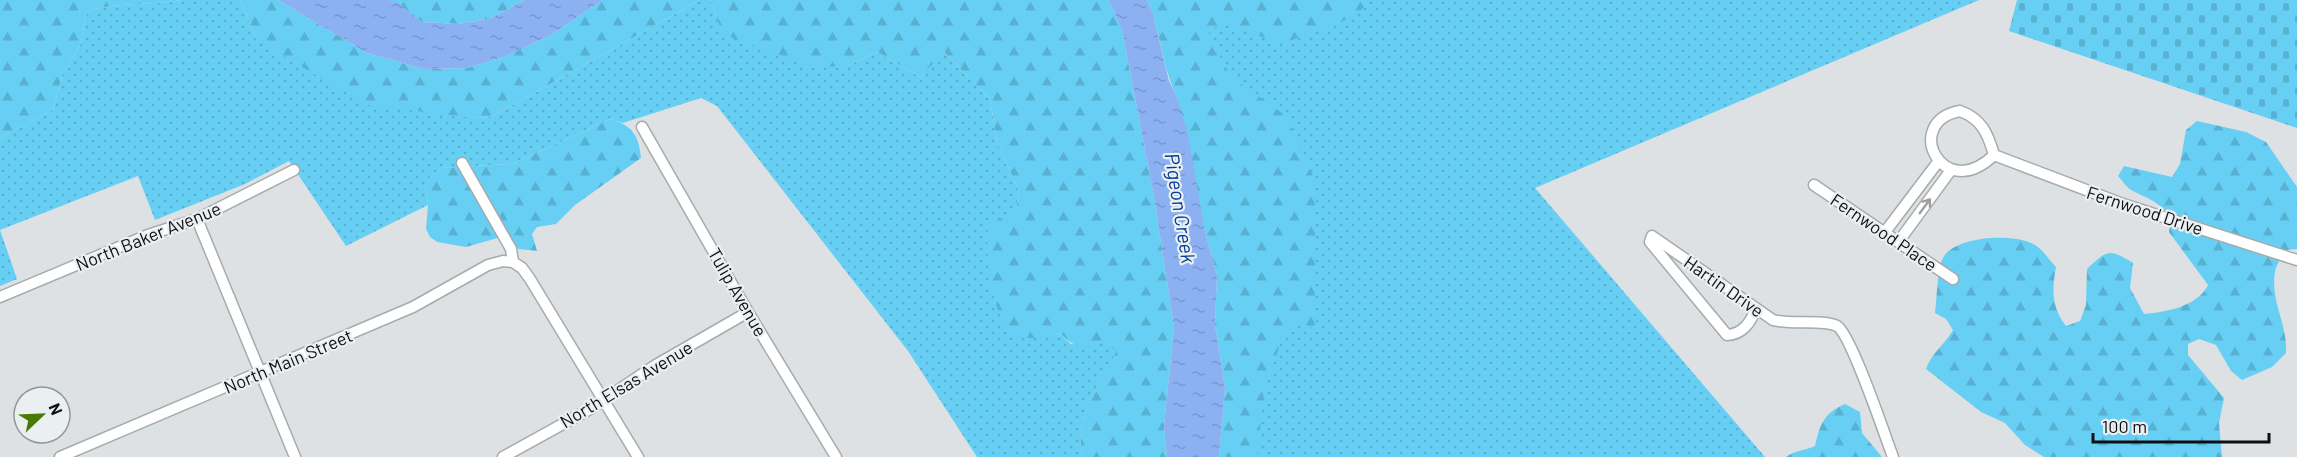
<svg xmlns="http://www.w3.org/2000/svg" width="2297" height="457" font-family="Barlow,sans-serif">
<defs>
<pattern id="green-dots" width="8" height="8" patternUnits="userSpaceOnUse" patternTransform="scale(1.5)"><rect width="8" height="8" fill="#67cff4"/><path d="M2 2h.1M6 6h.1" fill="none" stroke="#58b1d0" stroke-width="1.8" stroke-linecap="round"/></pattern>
<pattern id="forest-firs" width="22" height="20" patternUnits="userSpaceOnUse" patternTransform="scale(1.5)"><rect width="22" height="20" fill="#67cff4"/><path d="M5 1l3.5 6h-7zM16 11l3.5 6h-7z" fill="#58b1d0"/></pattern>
<pattern id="cemetery-stones" width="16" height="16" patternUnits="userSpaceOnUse" patternTransform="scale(1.5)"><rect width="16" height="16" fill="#67cff4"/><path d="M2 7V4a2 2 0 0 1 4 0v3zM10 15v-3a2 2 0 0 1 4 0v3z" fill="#58b1d0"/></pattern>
<pattern id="water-ripples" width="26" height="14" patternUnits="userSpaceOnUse" patternTransform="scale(1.5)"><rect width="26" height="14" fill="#8bb1f2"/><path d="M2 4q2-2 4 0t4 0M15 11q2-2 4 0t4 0" fill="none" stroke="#7797ce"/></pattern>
</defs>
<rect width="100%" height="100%" fill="#dde1e3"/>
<path fill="url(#green-dots)" d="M 181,0 L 240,0 L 257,41 L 474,118 L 491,117 L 700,0 L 710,0 L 719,25 L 847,66 L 877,52 L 920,77 L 943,51 L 990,99 L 997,142 L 1019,191 L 1016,209 L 1026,338 L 1060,333 L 1071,344 L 1106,339 L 1117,352 C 1098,386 1075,416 1082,457 L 977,457 L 908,351 L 717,106 L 701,98 L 623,123 L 611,119 L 512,164 L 440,168 L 425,185 L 428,205 L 346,246 L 289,161 L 245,184 L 155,220 L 138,176 L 0,230 L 17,279 L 0,286 L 0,138 L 53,110 L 62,76 L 80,46 L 87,12 C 117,1 150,6 181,0 Z
M 1194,0 L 1979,0 L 1535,188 L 1765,457 L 1250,457 Z"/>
<path fill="url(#forest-firs)" d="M 0,0 L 181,0 C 150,6 117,1 87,12 L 80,46 L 62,76 L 53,110 L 0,138 Z
M 240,0 L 278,0 L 367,53 L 424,69 L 467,68 L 506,56 L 551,35 L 602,0 L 700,0 L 491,117 L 474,118 L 368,105 L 257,41 Z
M 388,0 L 525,0 L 489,19 L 458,24 L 422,22 L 399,4 Z
M 710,0 L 1109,0 L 1122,30 L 1154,197 L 1174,327 L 1164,426 L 1167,457 L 1082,457 C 1075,416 1098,386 1116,352 L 1106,339 C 1084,350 1077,350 1060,333 C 1050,334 1037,339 1027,338 C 990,335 985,254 988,226 L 1016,209 L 1019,191 L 997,142 L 990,99 L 944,52 L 920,77 L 877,52 L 847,66 L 814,67 L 730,37 L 719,25 Z
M 1147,0 L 1371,0 L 1354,17 L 1290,41 L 1275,41 L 1220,23 L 1208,34 L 1231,77 L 1285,115 L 1315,180 L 1315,329 L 1298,323 L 1283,336 L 1264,392 L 1257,457 L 1219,457 L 1225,388 L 1215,325 L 1217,275 L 1205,232 L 1177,97 C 1162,67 1161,31 1147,0 Z
M 611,119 C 633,126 639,136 641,158 L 575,205 L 556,224 L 537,227 L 532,234 L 537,251 L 519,249 L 501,237 L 466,247 L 437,242 L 430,237 L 426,229 L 428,205 L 425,185 L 430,176 L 440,168 L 512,164 Z
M 2197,121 L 2246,132 L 2266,142 L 2297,187 L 2297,249 L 2286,250 C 2282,257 2276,265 2275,272 C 2270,301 2288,325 2286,353 L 2272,367 L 2242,380 L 2231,371 L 2216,345 L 2199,339 L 2188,344 L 2188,355 L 2224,398 L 2219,423 L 2222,457 L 2044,457 L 2025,445 L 2005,423 L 1981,412 L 1926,369 C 1933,351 1943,347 1953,330 L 1946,319 L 1935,313 C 1937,300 1937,269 1943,258 C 1954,236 2014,233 2033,244 C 2042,248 2049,260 2056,267 C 2052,290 2051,306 2066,326 L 2080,321 L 2086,305 L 2087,269 C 2107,250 2109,248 2133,263 L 2130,288 L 2144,314 C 2167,312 2198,306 2208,285 L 2169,232 C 2174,206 2150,200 2131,190 C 2126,187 2122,180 2118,176 L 2124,166 L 2172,177 L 2180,164 L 2186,130 Z
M 1845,404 L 1860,412 L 1862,433 L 1882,457 L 1786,457 C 1795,450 1805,451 1815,446 C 1820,424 1824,413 1845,404 Z"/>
<path fill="url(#cemetery-stones)" d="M 2017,0 L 2297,0 L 2297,128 L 2009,31 Z"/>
<path fill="url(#water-ripples)" d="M 278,0 L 388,0 L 399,3 L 422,22 L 458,24 L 489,19 L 525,0 L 602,0 L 551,35 L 506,56 L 467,68 L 424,69 L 367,53 Z
M 1109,0 L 1147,0 L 1153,14 L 1169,81 L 1177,97 L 1188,134 L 1205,232 L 1217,275 L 1215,325 L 1225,388 L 1219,457 L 1167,457 L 1164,426 L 1174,327 L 1154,197 L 1122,30 Z"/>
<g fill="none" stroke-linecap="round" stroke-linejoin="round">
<g stroke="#a6abac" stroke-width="13">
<path id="minor" d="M 1960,111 C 1982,119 1988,134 1994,155 C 1943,205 1901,122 1960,111 Z
M 642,127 L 748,312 L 836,457
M 1994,155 L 2123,204 L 2297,260
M 462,163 L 511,249 L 513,262
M 1814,185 L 1953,279
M 197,219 L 295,457
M 1885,232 L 1938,162
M 1899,241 L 1951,170
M 0,297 L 148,235 L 197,219 L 294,170
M 1756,309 C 1750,323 1743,334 1727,335 L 1650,242 L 1652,236 L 1773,320 C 1791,325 1824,319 1837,326 C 1851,334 1885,436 1893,457
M 60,457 L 413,307 L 488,265 L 503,261 L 513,262 L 522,268 L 530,279 L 638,457
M 503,457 L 590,409 L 656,365 L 748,312"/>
</g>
<use href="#minor" stroke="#fff" stroke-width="10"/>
</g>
<defs><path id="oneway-shaft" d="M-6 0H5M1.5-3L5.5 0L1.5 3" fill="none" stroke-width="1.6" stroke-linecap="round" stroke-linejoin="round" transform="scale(1.5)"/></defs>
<use stroke="#9f9fa0" href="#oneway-shaft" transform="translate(1925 206) rotate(-54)"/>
<g text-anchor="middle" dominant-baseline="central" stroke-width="4.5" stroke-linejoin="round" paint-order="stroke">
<g font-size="18" fill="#0e1011" stroke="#eaeff1">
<text transform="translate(2145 210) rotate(18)">Fernwood Drive</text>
<text transform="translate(1884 232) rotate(34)">Fernwood Place</text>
<text transform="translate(148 236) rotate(-22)">North Baker Avenue</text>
<text transform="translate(1724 286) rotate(35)">Hartin Drive</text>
<text transform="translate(738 292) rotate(60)">Tulip Avenue</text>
<text transform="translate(288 361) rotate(-23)">North Main Street</text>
<text transform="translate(626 384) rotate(-31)">North Elsas Avenue</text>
</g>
<g font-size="20" font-style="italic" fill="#023a94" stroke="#eaeff1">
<text transform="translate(1181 208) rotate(81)">Pigeon Creek</text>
</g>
</g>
<g transform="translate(42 415) rotate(67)"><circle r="28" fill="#eaeff1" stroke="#929697" stroke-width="1.5"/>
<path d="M0-4.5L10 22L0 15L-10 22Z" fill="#497a03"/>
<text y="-9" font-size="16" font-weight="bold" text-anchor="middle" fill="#0e1011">N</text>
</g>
<path d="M2093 433v9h176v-9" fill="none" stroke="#0e1011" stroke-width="3"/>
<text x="2102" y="433" font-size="18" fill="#0e1011" stroke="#eaeff1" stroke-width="4.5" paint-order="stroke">100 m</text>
</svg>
